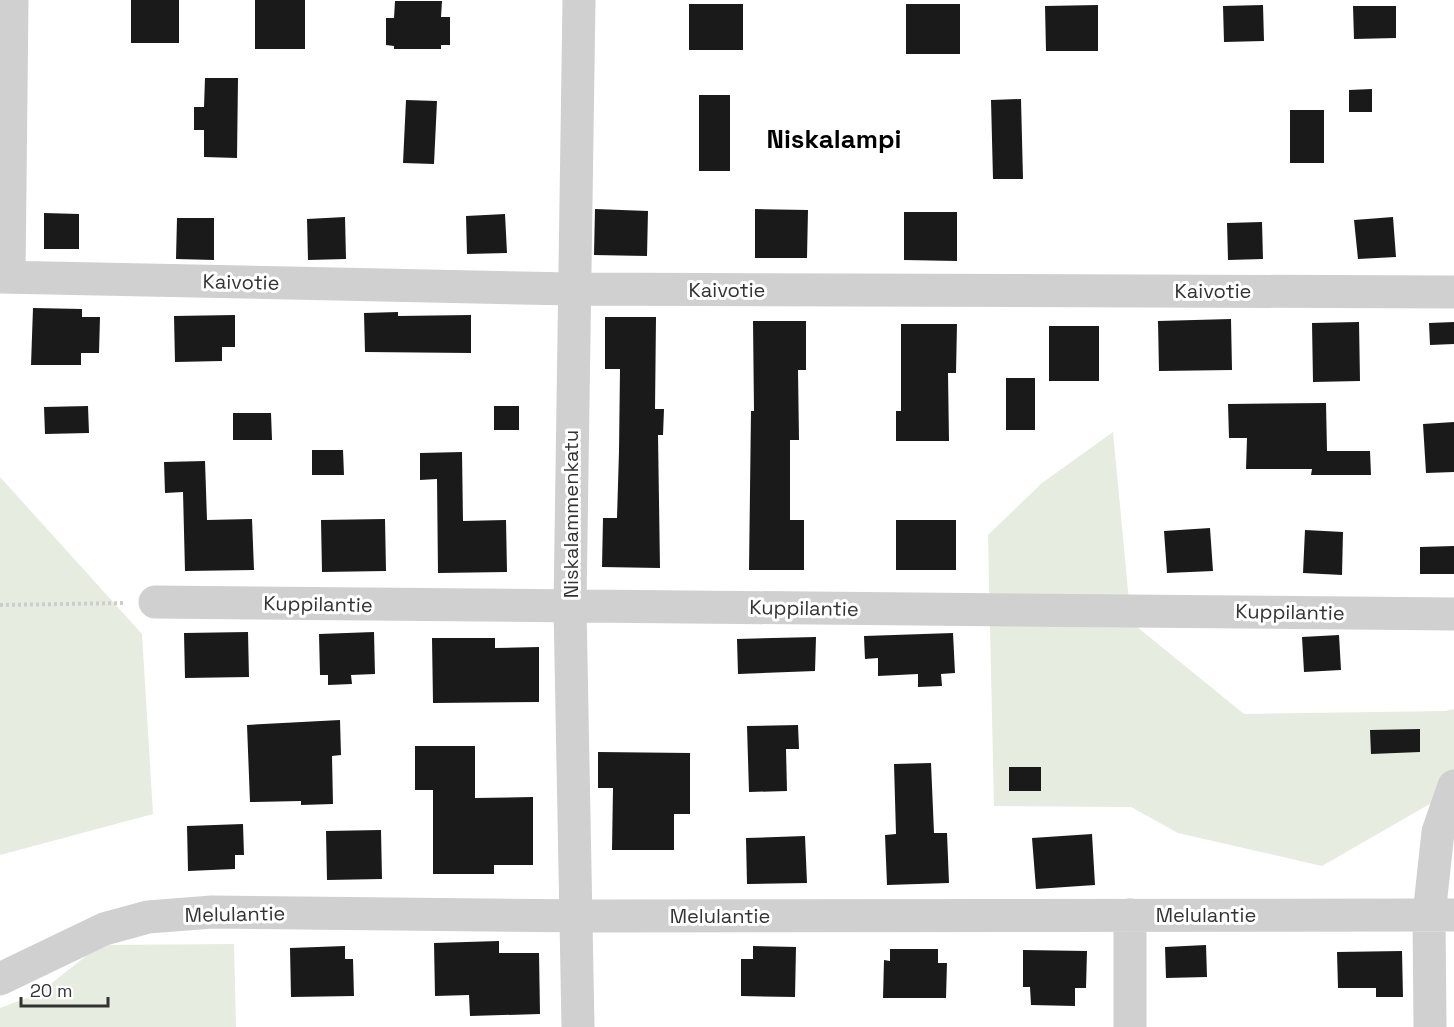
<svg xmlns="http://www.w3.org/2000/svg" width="1454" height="1027" font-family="'Space Grotesk',sans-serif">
<rect width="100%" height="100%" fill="#fff"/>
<path fill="#e6ecdf" d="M 1113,432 L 1131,622 L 1244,714 L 1445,711 L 1454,709 L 1454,790 L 1322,866 L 1178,833 L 1131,807 L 994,806 L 988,535 L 1042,483 Z
M 0,477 L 142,634 L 153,814 L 0,855 Z
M 234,944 L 236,1027 L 0,1027 L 0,1008 L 38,994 L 100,945 Z"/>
<path fill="#1a1a1a" d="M 131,0 L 179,0 L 179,43 L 131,43 Z
M 255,0 L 305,0 L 305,49 L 255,49 Z
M 395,1 L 442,1 L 441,17 L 450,17 L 450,45 L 441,45 L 441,49 L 394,49 L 394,46 L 386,45 L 386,18 L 394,18 Z
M 689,4 L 743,4 L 743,50 L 689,50 Z
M 906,4 L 960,4 L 960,54 L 906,54 Z
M 1098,5 L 1098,51 L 1046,51 L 1045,6 Z
M 1263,5 L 1264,41 L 1224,42 L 1223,6 Z
M 1353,6 L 1396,6 L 1396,38 L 1354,39 Z
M 205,78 L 238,78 L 237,158 L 204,157 L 204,130 L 194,130 L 194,107 L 204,107 Z
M 1372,89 L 1372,112 L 1349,112 L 1349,90 Z
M 699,95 L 730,95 L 730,171 L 699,171 Z
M 1021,99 L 1023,179 L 993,179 L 991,100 Z
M 406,100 L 437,101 L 434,164 L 403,163 Z
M 1290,110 L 1324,110 L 1324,163 L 1290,163 Z
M 595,209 L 648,211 L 647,256 L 594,255 Z
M 755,209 L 808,210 L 807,258 L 755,258 Z
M 904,212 L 957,212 L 957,261 L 904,260 Z
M 44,213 L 79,214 L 79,249 L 44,249 Z
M 505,214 L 507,253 L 467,254 L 466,216 Z
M 345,217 L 346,259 L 308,260 L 307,219 Z
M 1393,217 L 1396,257 L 1358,259 L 1354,220 Z
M 177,218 L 214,218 L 214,260 L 176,259 Z
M 1262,222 L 1263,259 L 1228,260 L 1227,223 Z
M 33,308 L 82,309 L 82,317 L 100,317 L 99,353 L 81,353 L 81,365 L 31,365 Z
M 398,312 L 398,316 L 471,315 L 471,353 L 365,352 L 364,313 Z
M 235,315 L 235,347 L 222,347 L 222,361 L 175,362 L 174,316 Z
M 605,317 L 656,317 L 655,409 L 664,409 L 663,435 L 658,435 L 660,568 L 602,567 L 603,518 L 617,518 L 619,451 L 620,369 L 605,369 Z
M 1231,319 L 1232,370 L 1159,371 L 1158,321 Z
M 753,321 L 806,321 L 806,370 L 798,370 L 799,440 L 790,440 L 790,520 L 804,520 L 804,570 L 749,570 L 751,411 L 754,411 Z
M 1359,322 L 1360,381 L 1313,382 L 1312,323 Z
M 1454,322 L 1454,344 L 1430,345 L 1429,323 Z
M 901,324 L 957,324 L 956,373 L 948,373 L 949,441 L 896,441 L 896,411 L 901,411 Z
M 1049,326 L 1099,326 L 1099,381 L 1049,381 Z
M 1006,378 L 1035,378 L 1035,430 L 1006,430 Z
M 1326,403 L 1327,451 L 1370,451 L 1371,475 L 1311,475 L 1312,469 L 1246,469 L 1247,438 L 1229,438 L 1228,404 Z
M 88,406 L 89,433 L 45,434 L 44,407 Z
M 494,406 L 519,406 L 519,430 L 494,430 Z
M 233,413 L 271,413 L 272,440 L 233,440 Z
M 1454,422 L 1454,472 L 1426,473 L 1423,424 Z
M 312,450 L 343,450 L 344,475 L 312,475 Z
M 462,452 L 463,521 L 506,520 L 507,572 L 438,573 L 437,479 L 420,480 L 420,453 Z
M 205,461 L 207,520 L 252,519 L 254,570 L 185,571 L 183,492 L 165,493 L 164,462 Z
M 385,519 L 386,571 L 322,572 L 321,520 Z
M 896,520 L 956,520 L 956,570 L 896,570 Z
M 1210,528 L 1213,571 L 1167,573 L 1164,531 Z
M 1305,530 L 1343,532 L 1342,575 L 1303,573 Z
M 1454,546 L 1454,574 L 1420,574 L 1420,547 Z
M 248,632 L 249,677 L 185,678 L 184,633 Z
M 374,632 L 375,674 L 351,675 L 352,684 L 328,685 L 328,675 L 320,675 L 319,634 Z
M 953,633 L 955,673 L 941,674 L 942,686 L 918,687 L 918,674 L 878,676 L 878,658 L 865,659 L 864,636 Z
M 1339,635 L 1341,670 L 1304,672 L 1302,637 Z
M 816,637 L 815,671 L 738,674 L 737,639 Z
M 432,638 L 495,638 L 495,648 L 539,647 L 539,702 L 433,703 Z
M 340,720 L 341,755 L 332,756 L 333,804 L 301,805 L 301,801 L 250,802 L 247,725 Z
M 798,725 L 799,749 L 786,749 L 787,791 L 749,792 L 747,726 Z
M 1420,729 L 1420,752 L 1371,754 L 1370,730 Z
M 415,746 L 475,746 L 475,798 L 533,797 L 533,865 L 494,865 L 494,874 L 433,874 L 433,790 L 415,790 Z
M 598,752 L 690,753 L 690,814 L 674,814 L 674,850 L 612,850 L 613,788 L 598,788 Z
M 931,763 L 934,833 L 947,833 L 949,883 L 887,885 L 885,835 L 896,834 L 894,764 Z
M 1009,767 L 1041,767 L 1041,791 L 1009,791 Z
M 243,824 L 244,855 L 235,855 L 235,869 L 188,871 L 187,826 Z
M 381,830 L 382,879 L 327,880 L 326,831 Z
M 1092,834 L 1095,885 L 1036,889 L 1032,838 Z
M 805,836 L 807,883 L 747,884 L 746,838 Z
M 499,941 L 499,953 L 539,953 L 540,1014 L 470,1016 L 469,995 L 435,996 L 434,943 Z
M 1206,945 L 1207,977 L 1166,978 L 1165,947 Z
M 345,946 L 345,959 L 353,959 L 354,996 L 291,997 L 290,948 Z
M 753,946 L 796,947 L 795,997 L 741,996 L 741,959 L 753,959 Z
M 890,949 L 938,949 L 938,963 L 947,963 L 946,998 L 883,998 L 884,960 L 890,961 Z
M 1023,950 L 1087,951 L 1086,988 L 1075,988 L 1075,1006 L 1031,1005 L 1030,987 L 1023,987 Z
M 1402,951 L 1403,997 L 1376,997 L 1376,988 L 1338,988 L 1337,952 Z"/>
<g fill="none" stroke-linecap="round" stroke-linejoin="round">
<path stroke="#cdcdcd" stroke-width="4" stroke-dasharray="3 3" stroke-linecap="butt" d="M 0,605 L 125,603"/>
<path stroke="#d0d0d0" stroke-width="33" d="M 0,277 L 573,289 L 1454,292
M 9,277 L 12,0
M 155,602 L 1454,614
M 0,979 L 104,929 L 148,917 L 212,912 L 589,916 L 1454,915
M 578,1027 L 570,606 L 579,0
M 1130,1027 L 1130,915
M 1430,1027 L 1429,915 L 1438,832 L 1454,786"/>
</g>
<g text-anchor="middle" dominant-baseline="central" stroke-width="6" stroke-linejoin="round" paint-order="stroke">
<g font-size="20" fill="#333" stroke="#fff">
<text transform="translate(241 282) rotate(1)">Kaivotie</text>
<text x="727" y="290">Kaivotie</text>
<text x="1213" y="291">Kaivotie</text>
<text transform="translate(571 514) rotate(-90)">Niskalammenkatu</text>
<text transform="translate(318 604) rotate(1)">Kuppilantie</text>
<text transform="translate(804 608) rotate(1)">Kuppilantie</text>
<text transform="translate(1290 612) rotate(1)">Kuppilantie</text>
<text transform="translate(235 914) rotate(-1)">Melulantie</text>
<text x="1206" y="915">Melulantie</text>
<text x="720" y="916">Melulantie</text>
</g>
<g font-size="26" font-weight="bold" fill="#000" stroke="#fff">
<text x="834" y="139">Niskalampi</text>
</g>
</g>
<path d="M21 997v9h87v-9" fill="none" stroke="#333333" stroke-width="3"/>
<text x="30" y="997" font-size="18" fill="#333333" stroke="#ffffff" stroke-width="4.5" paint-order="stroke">20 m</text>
</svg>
